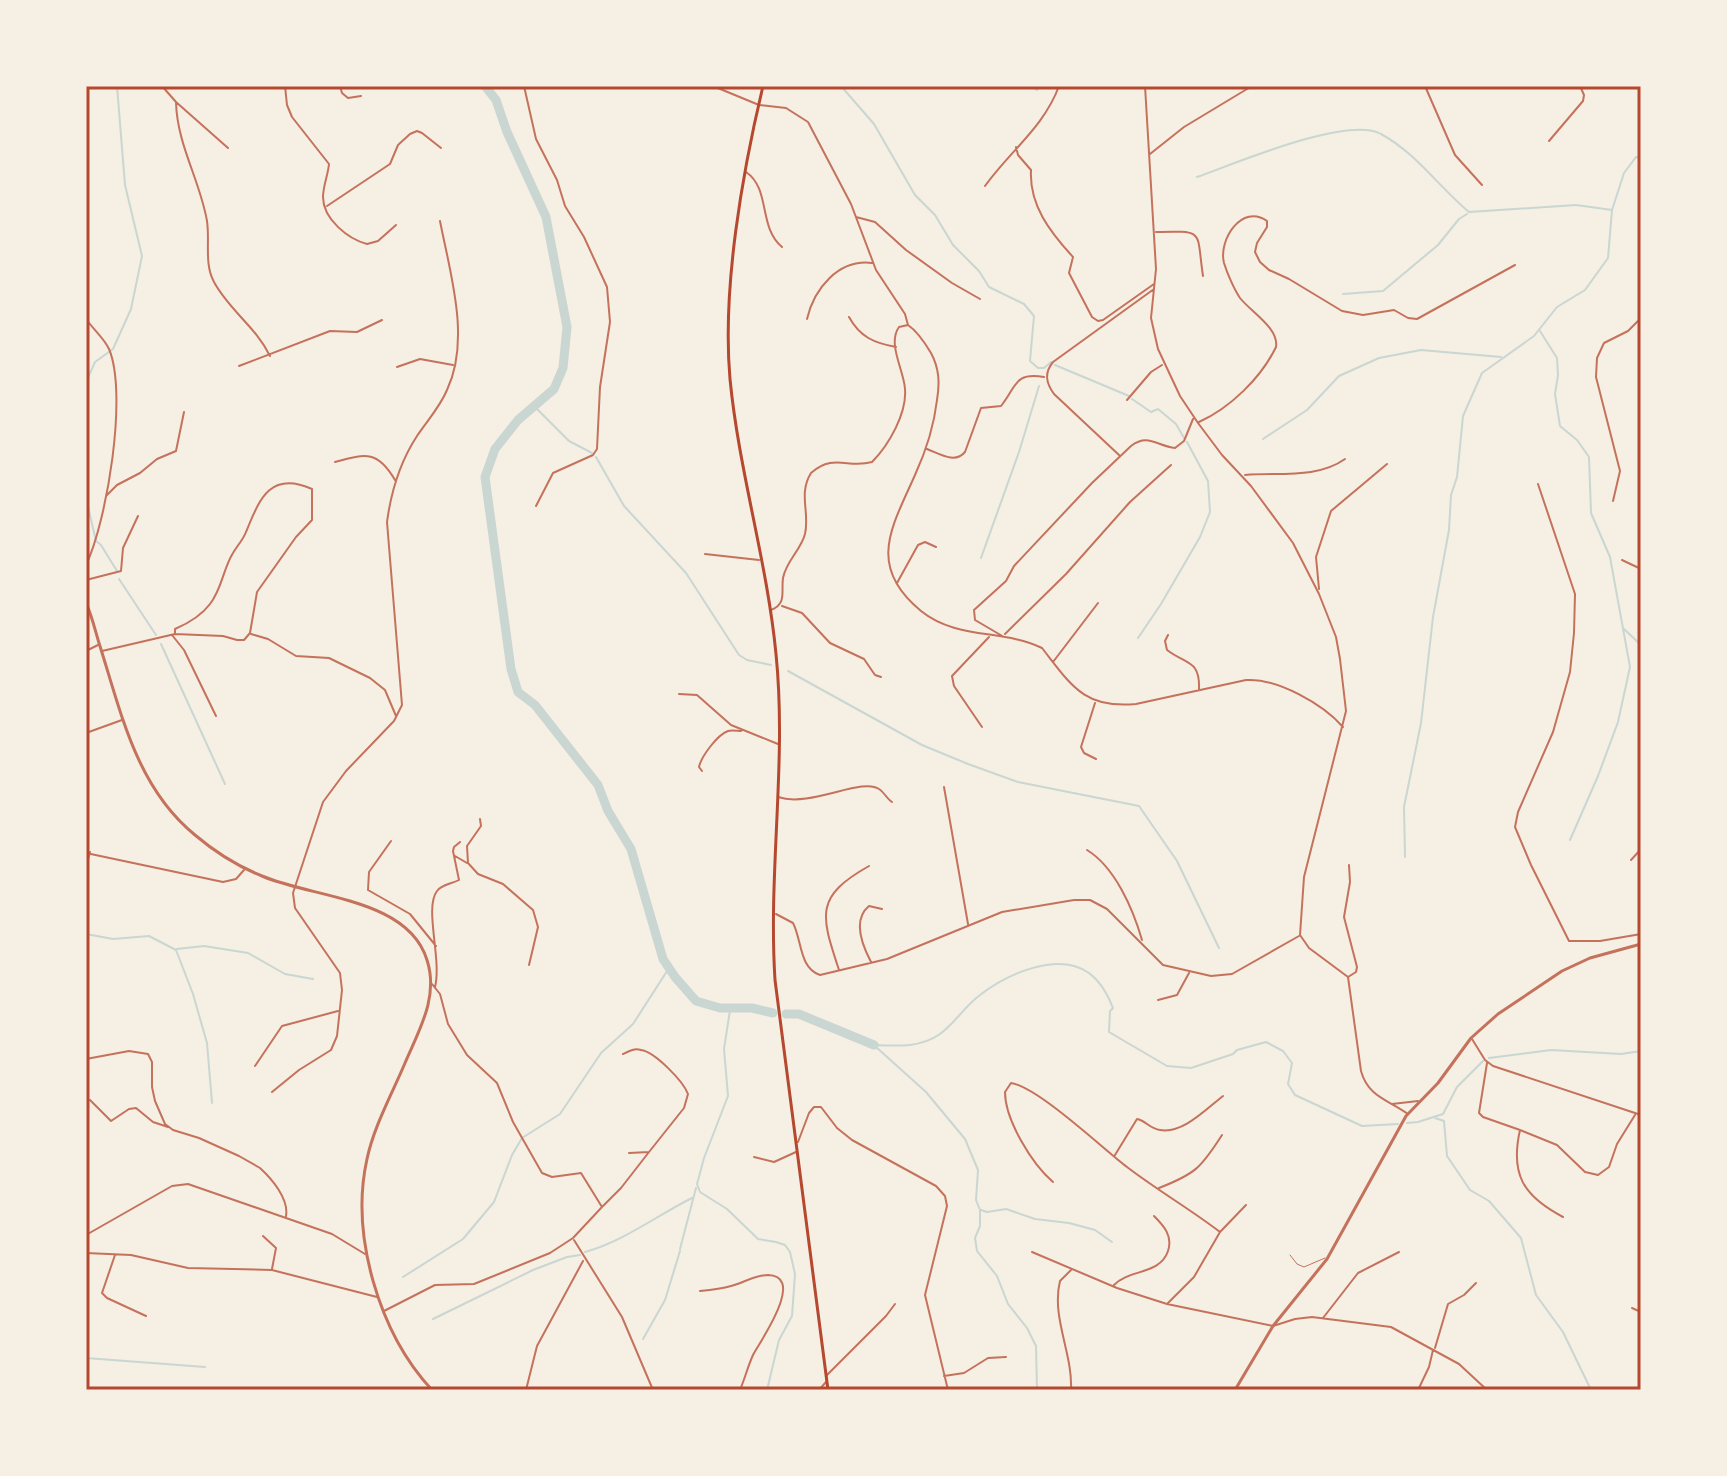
<svg xmlns="http://www.w3.org/2000/svg" width="1727" height="1476" font-family="Ubuntu,sans-serif">
<rect width="100%" height="100%" fill="#f6efe4"/>
<g fill="none" stroke-linecap="round" stroke-linejoin="round">
<path stroke="#c9d6d2" stroke-width="2" d="M 841,86 L 874,124 L 915,195 L 935,215 L 953,245 L 979,271 L 989,287 L 1024,304 L 1034,316 L 1030,361 L 1038,368 L 1044,368 L 1051,362
M 1033,86 L 1037,90
M 1197,177 C 1234,164 1348,115 1381,134 C 1416,153 1439,187 1469,212 L 1576,205 L 1612,210
M 1343,294 L 1383,291 L 1438,245 L 1459,219 L 1467,214
M 1540,331 L 1557,358 L 1558,375 L 1555,394 L 1560,426 L 1577,440 L 1589,457 L 1591,513 L 1610,557 L 1630,667 L 1618,722 L 1598,776 L 1570,840
M 1055,365 L 1129,396
M 86,382 L 95,362 L 113,349 L 131,309 L 142,256 L 125,185 L 117,86
M 1132,399 L 1151,412 L 1158,409 L 1176,424 L 1184,438
M 534,406 L 569,441 L 592,453
M 1263,439 L 1307,410 L 1339,376 L 1379,358 L 1421,350 L 1501,357
M 596,457 L 624,506 L 686,573 L 739,655 L 747,660 L 771,665
M 86,498 L 96,541 L 101,545 L 117,571
M 981,558 L 1019,452 L 1039,386
M 119,579 L 156,635
M 1624,629 L 1641,645
M 1138,638 L 1161,604 L 1200,537 L 1210,512 L 1208,481 L 1187,442
M 161,644 L 225,784
M 788,671 L 922,745 L 968,764 L 1018,782 L 1139,806 L 1177,861 L 1219,948
M 1405,857 L 1404,807 L 1421,723 L 1433,617 L 1449,530 L 1451,495 L 1457,477 L 1463,416 L 1482,373 L 1534,336 L 1557,307 L 1585,290 L 1608,258 L 1612,210 L 1624,173 L 1636,157 L 1641,158
M 86,934 L 113,939 L 149,936 L 176,950 L 193,994 L 207,1043 L 212,1103
M 177,949 L 204,946 L 248,953 L 285,974 L 313,979
M 730,1010 L 724,1049 L 728,1096 L 704,1158 L 697,1184 L 700,1192 L 727,1209 L 758,1239 L 776,1242 L 785,1245 L 790,1252 L 795,1274 L 792,1316 L 779,1340 L 767,1390
M 874,1045 C 897,1046 920,1048 940,1034 C 955,1023 965,1006 980,995 C 1007,974 1058,951 1089,973 C 1101,982 1108,995 1113,1008 L 1110,1011 L 1109,1032 L 1167,1066 L 1191,1068 L 1233,1054 L 1237,1050 L 1266,1042 L 1283,1051 L 1292,1063 L 1288,1084 L 1295,1095 L 1362,1126 L 1398,1124
M 876,1047 L 926,1092 L 965,1139 L 978,1170 L 976,1200 L 980,1210 L 980,1226 L 975,1238 L 977,1251 L 997,1276 L 1008,1304 L 1027,1328 L 1036,1346 L 1037,1390
M 1489,1058 L 1551,1050 L 1621,1054 L 1641,1051
M 1435,1118 L 1444,1121 L 1447,1156 L 1470,1190 L 1489,1201 L 1521,1238 L 1536,1295 L 1563,1332 L 1591,1390
M 1407,1123 L 1418,1122 L 1443,1114 L 1457,1087 L 1483,1061
M 981,1210 L 987,1212 L 1006,1209 L 1035,1219 L 1069,1223 L 1095,1230 L 1112,1242
M 680,1249 L 696,1188
M 585,1252 C 624,1241 656,1216 692,1198
M 403,1277 L 463,1239 L 494,1202 L 512,1155 L 522,1138 L 560,1114 L 601,1053 L 633,1024 L 669,968
M 433,1319 L 533,1270 L 567,1257 L 580,1255
M 643,1339 L 665,1300 L 680,1251
M 86,1358 L 205,1367"/>
<path stroke="#c9d6d2" stroke-width="9" d="M 485,86 L 496,100 L 507,132 L 546,217 L 567,327 L 563,368 L 554,389 L 518,420 L 495,449 L 485,477 L 511,669 L 518,692 L 535,705 L 598,785 L 608,811 L 631,849 L 663,959 L 675,977 L 696,1001 L 720,1008 L 752,1008 L 773,1013
M 786,1014 L 799,1014 L 874,1045"/>
<path stroke="#c5725c" stroke-width="1" d="M 1290,1255 L 1297,1264 L 1304,1267 L 1325,1258"/>
<path stroke="#c5725c" stroke-width="2" d="M 162,86 L 176,102 L 228,148
M 285,86 L 287,105 L 292,117 L 329,164 C 328,175 323,186 323,197 C 323,219 348,239 367,244 L 378,241 L 396,225
M 340,86 L 342,93 L 348,98 L 361,96
M 524,86 L 536,139 L 557,180 L 565,206 L 584,237 L 607,287 L 610,322 L 600,387 L 597,449 L 593,455 L 553,473 L 536,506
M 713,86 L 759,105 L 786,108 L 808,122 L 851,204 L 876,270 L 905,314 L 908,325
M 1145,86 L 1156,269 L 1151,318 L 1158,349 L 1180,396 L 1198,423 L 1222,455 L 1251,486 L 1293,543 L 1319,594 L 1336,637 L 1340,659 L 1346,711 L 1304,877 L 1300,935 L 1309,948 L 1348,977 L 1361,1071 C 1368,1097 1389,1100 1408,1114
M 1425,86 L 1455,155 L 1482,185
M 176,102 C 177,145 200,180 207,221 C 210,241 204,264 214,282 C 229,310 256,327 270,356
M 1549,141 L 1583,101 L 1584,95 L 1580,86
M 1016,147 L 1018,155 L 1031,170 C 1029,205 1050,232 1073,257 L 1069,273 L 1092,317 L 1098,321 L 1103,320 L 1154,284
M 1150,154 L 1184,127 L 1252,86
M 746,172 C 771,189 758,227 782,247
M 985,186 C 1010,151 1044,127 1059,86
M 327,206 L 390,164 L 398,145 L 410,134 L 417,131 L 422,133 L 441,148
M 856,217 L 875,222 L 906,250 L 952,283 L 980,299
M 1156,232 C 1206,231 1196,230 1203,276
M 849,317 C 860,337 874,343 896,347
M 86,319 C 93,329 104,338 109,349 C 128,394 107,521 86,565
M 807,319 C 814,289 838,259 872,263
M 239,366 L 330,331 L 357,332 L 382,320
M 397,367 L 420,359 L 453,365
M 1127,400 L 1151,372 L 1162,365
M 1199,422 C 1230,408 1261,378 1276,347 C 1279,328 1251,312 1240,298 C 1234,289 1227,273 1224,263 C 1218,240 1242,203 1267,221 L 1267,227 L 1257,243 L 1255,252 L 1260,262 L 1269,270 L 1289,279 L 1342,311 L 1363,315 L 1394,310 L 1408,318 L 1417,319 L 1515,265
M 927,449 C 940,454 955,464 965,452 L 981,408 L 1001,406 C 1017,386 1014,372 1044,377
M 1119,455 L 1054,394 C 1046,383 1044,373 1053,362 L 1154,289
M 335,462 C 367,453 378,451 395,480
M 1245,475 C 1278,472 1317,479 1345,459
M 1538,484 L 1575,594 L 1574,633 L 1570,672 L 1553,732 L 1518,812 L 1515,827 L 1531,865 L 1569,941 L 1600,941 L 1641,934
M 106,496 L 117,485 L 140,473 L 157,459 L 176,451 L 184,412
M 1613,501 L 1620,471 L 1596,377 L 1597,358 L 1604,343 L 1628,331 L 1641,318
M 705,554 L 759,560
M 1622,560 L 1641,569
M 86,580 L 121,571 L 123,548 L 138,516
M 897,583 L 918,545 L 925,542 L 936,547
M 1319,589 L 1316,557 L 1331,511 L 1387,464
M 782,606 L 802,613 L 830,643 L 864,659 L 875,675 L 881,677
M 771,610 C 787,604 781,592 783,578 C 786,561 801,550 805,534 C 810,512 798,494 811,473 C 834,453 848,469 872,462 C 889,445 907,413 905,389 C 904,370 887,344 899,327 L 908,325 C 917,331 925,343 931,353 C 939,368 940,382 937,400 C 934,426 926,451 915,475 C 892,527 866,566 921,611 C 957,640 1003,629 1042,648 C 1071,685 1084,709 1136,704 L 1246,680 C 1277,678 1323,704 1343,727
M 251,634 L 268,639 L 296,656 L 329,658 L 370,678 L 385,690 L 396,716
M 1005,634 L 1066,574 L 1130,502 L 1171,465
M 172,635 L 184,650 L 216,716
M 1168,635 L 1165,641 L 1167,650 C 1187,665 1200,660 1199,689
M 1004,637 L 975,620 L 974,610 L 1006,581 L 1014,566 L 1092,483 L 1131,446 C 1148,433 1157,446 1175,448 L 1184,441 L 1193,419
M 86,651 L 98,645
M 102,651 L 175,634 L 223,636 L 237,640 L 244,640 L 250,633 L 257,592 L 296,537 L 312,520 L 312,489 C 269,470 259,501 246,532 C 243,540 237,546 233,553 C 223,569 222,589 210,604 C 201,616 189,623 175,629 L 175,634
M 1053,662 L 1098,603
M 679,694 L 697,695 L 731,725 L 778,744
M 1095,703 L 1081,747 L 1084,753 L 1096,759
M 982,727 L 954,686 L 952,676 L 989,637
M 86,733 L 122,720
M 702,771 L 699,767 C 701,757 717,735 728,731 C 731,730 738,731 741,731
M 944,787 L 968,924
M 778,797 C 810,808 862,777 879,789 C 884,792 887,799 892,802
M 480,819 L 481,826 L 467,846 L 468,863 L 478,874 L 503,884 L 533,910 L 538,927 L 529,965
M 391,841 L 369,872 L 368,890 L 410,914 L 436,946
M 1087,850 C 1115,867 1133,909 1142,940
M 86,853 L 223,882 L 236,879 L 244,870
M 455,856 L 467,863
M 1631,860 L 1641,849
M 86,866 L 90,852
M 776,914 L 793,923 C 802,940 799,968 820,975 L 887,959 L 1002,912 L 1074,900 L 1090,900 L 1107,909 L 1163,965 L 1211,976 L 1232,974 L 1299,936
M 871,962 C 862,945 852,920 869,906 L 882,909
M 839,970 C 821,915 814,897 869,866
M 1348,977 L 1356,972 L 1357,967 L 1344,917 L 1350,882 L 1349,865
M 435,987 C 442,959 424,908 437,891 C 442,884 452,884 459,880 L 453,851 L 454,847 L 460,842
M 1158,1000 L 1177,995 L 1189,973
M 1472,1039 L 1485,1060 L 1493,1066 L 1641,1115
M 623,1054 C 629,1051 634,1048 641,1050 C 655,1052 683,1081 688,1094 L 684,1108 L 649,1152
M 86,1059 L 129,1051 L 148,1054 L 152,1062 L 152,1087 L 155,1101 L 165,1124 L 173,1130 L 199,1138 L 239,1156 L 260,1168 C 272,1179 289,1199 286,1216
M 1487,1063 L 1479,1113 L 1483,1117 L 1520,1130 C 1510,1174 1523,1196 1563,1217
M 255,1066 L 282,1026 L 338,1011
M 272,1092 L 299,1070 L 331,1050 L 337,1036 L 342,990 L 340,973 L 295,908 L 293,893 L 323,802 L 346,771 L 394,721 L 402,705 L 387,522 C 391,492 400,462 417,436 C 427,421 440,407 447,390 C 471,339 450,273 440,221
M 90,1100 L 111,1121 L 129,1109 L 136,1108 L 153,1122 L 168,1127
M 1392,1104 L 1418,1101
M 1520,1130 L 1557,1145 L 1585,1172 L 1598,1175 L 1609,1167 L 1617,1144 L 1635,1115
M 798,1142 L 809,1113 L 814,1107 L 821,1107 L 837,1128 L 852,1140 L 936,1186 L 945,1196 L 947,1206 L 925,1295 L 948,1390
M 1115,1155 L 1137,1119 C 1145,1120 1150,1129 1160,1130 C 1183,1134 1206,1109 1223,1096
M 754,1157 L 774,1162 L 796,1152
M 1053,1182 C 1032,1164 1005,1120 1005,1092 L 1011,1083 C 1038,1087 1102,1148 1127,1167 C 1157,1190 1190,1209 1220,1232 L 1246,1205
M 1159,1188 C 1195,1174 1201,1168 1222,1135
M 603,1206 L 621,1188 L 649,1152 L 629,1153
M 86,1235 L 172,1186 L 188,1184 L 332,1234 L 365,1254
M 263,1236 L 276,1248 L 272,1269
M 574,1240 L 622,1317 L 653,1390
M 1032,1252 L 1117,1288 L 1167,1304 L 1273,1326 L 1295,1319 L 1312,1317 L 1391,1327 L 1459,1364 L 1487,1390
M 86,1253 L 131,1255 L 188,1268 L 272,1270 L 377,1297
M 115,1255 L 102,1293 L 107,1298 L 146,1316
M 1114,1285 C 1129,1269 1160,1275 1168,1251 C 1173,1236 1164,1226 1154,1216
M 700,1291 C 711,1290 721,1289 731,1286 C 743,1283 755,1275 768,1275 C 807,1276 759,1343 753,1355 C 748,1366 745,1378 740,1390
M 1168,1303 L 1194,1277 L 1220,1232
M 1632,1308 L 1641,1312
M 384,1311 L 435,1285 L 474,1284 L 550,1253 L 573,1238 L 602,1207 L 581,1173 L 552,1177 L 542,1173 L 513,1122 L 497,1083 L 467,1055 L 448,1024 L 440,994 L 432,984
M 1323,1318 L 1358,1273 L 1399,1252
M 1435,1348 L 1448,1304 L 1464,1295 L 1476,1283
M 827,1375 L 886,1316 L 895,1304
M 944,1376 L 964,1373 L 988,1358 L 1006,1357
M 394,1389 L 394,1390
M 526,1390 L 537,1346 L 583,1261
M 819,1390 L 826,1382
M 1071,1390 C 1073,1354 1051,1317 1060,1281 L 1071,1270
M 1418,1390 L 1429,1367 L 1433,1350"/>
<path stroke="#c5725c" stroke-width="3" d="M 86,603 C 92,616 95,630 99,643 C 121,712 136,787 195,835 C 215,852 237,866 262,876 C 313,898 408,898 427,960 C 439,997 419,1030 405,1063 C 392,1094 374,1126 367,1159 C 350,1235 379,1333 432,1390
M 1235,1390 L 1273,1326 L 1327,1259 L 1406,1116 L 1438,1083 L 1471,1038 L 1498,1014 L 1562,971 L 1590,958 L 1641,944"/>
<path stroke="#b5482f" stroke-width="3" d="M 763,86 C 742,174 722,289 730,379 C 739,472 767,561 776,654 C 787,762 768,871 775,980 L 828,1390"/>
</g>
<rect width="1727" height="1476" fill="none" stroke="#f6efe4" stroke-width="176"/>
<rect x="88" y="88" width="1551" height="1300" fill="none" stroke="#b5482f" stroke-width="3"/>
</svg>
